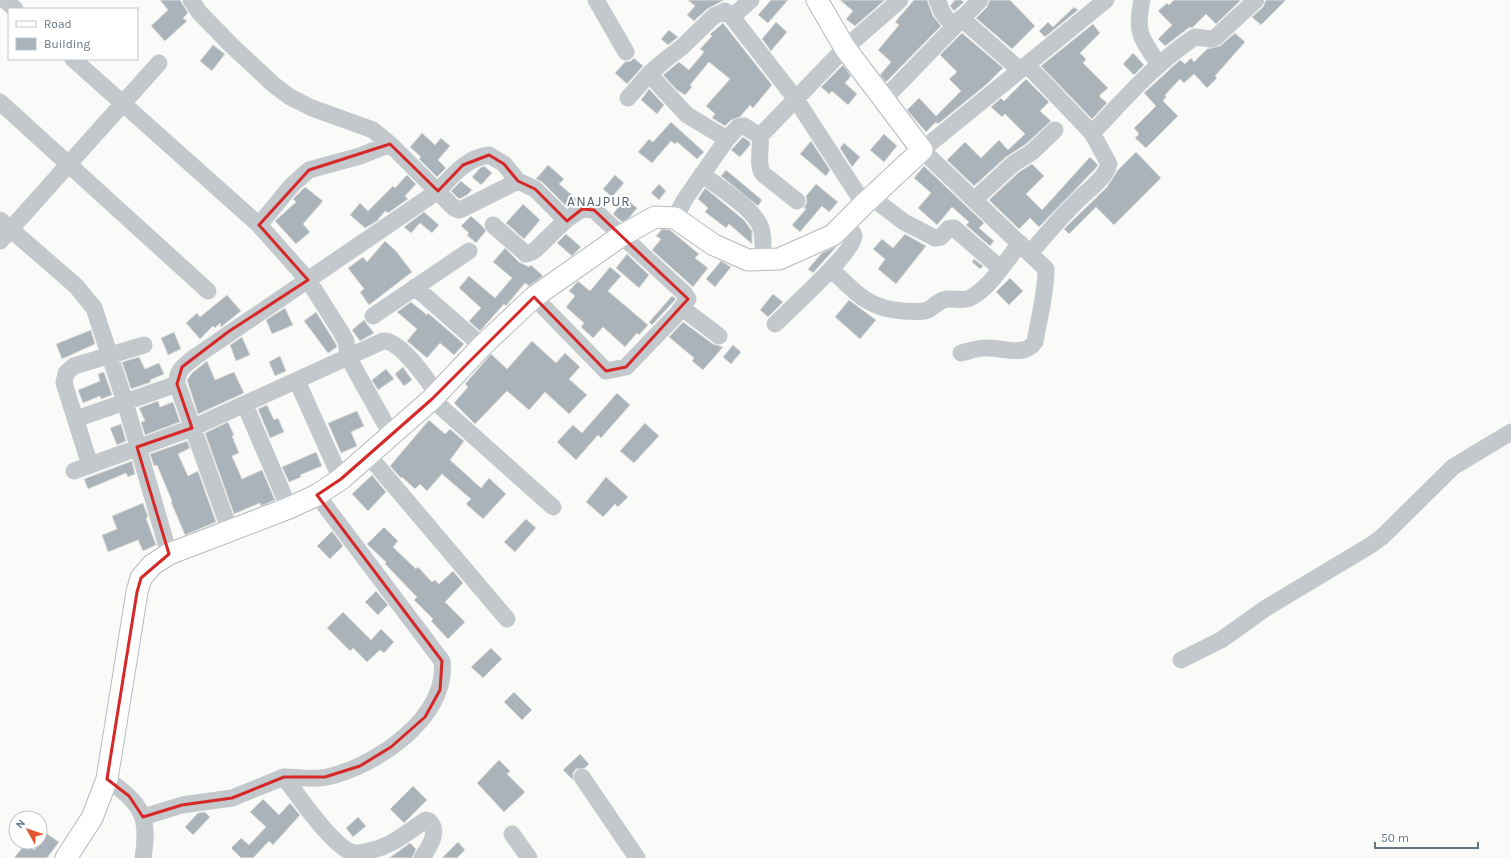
<svg xmlns="http://www.w3.org/2000/svg" width="1511" height="858" font-family="Karla,sans-serif">
<rect width="100%" height="100%" fill="#fafaf8"/>
<path fill="#aab3b9" stroke="#dcdcda" d="M 160,0 L 180,0 L 188,13 L 183,18 L 187,21 L 165,41 L 151,26 L 168,10 Z
M 688,0 L 724,0 L 707,9 L 694,21 L 687,15 L 695,6 Z
M 771,0 L 788,0 L 768,23 L 758,15 Z
M 840,0 L 885,0 L 855,26 L 846,19 L 853,11 Z
M 914,0 L 927,0 L 933,16 L 941,26 L 886,82 L 880,75 L 891,62 L 878,50 L 899,25 L 895,22 Z
M 955,0 L 961,0 L 964,2 L 954,11 L 950,6 Z
M 990,0 L 1010,0 L 1035,26 L 1012,49 L 976,18 L 987,7 Z
M 1174,0 L 1241,0 L 1216,24 L 1206,14 L 1192,28 L 1190,27 L 1165,46 L 1158,39 L 1172,25 L 1158,11 L 1167,3 L 1169,5 Z
M 1266,0 L 1286,0 L 1261,25 L 1252,17 L 1263,7 Z
M 1074,7 L 1078,10 L 1045,37 L 1039,31 L 1048,22 L 1053,27 Z
M 776,22 L 787,32 L 771,51 L 762,39 Z
M 723,23 L 772,85 L 753,108 L 750,105 L 740,117 L 731,120 L 725,126 L 712,118 L 715,114 L 706,106 L 730,79 L 709,62 L 690,85 L 692,87 L 685,95 L 677,90 L 663,75 L 679,62 L 689,70 L 704,52 L 700,49 L 712,36 L 710,34 Z
M 1093,24 L 1100,33 L 1080,53 L 1086,59 L 1083,63 L 1108,88 L 1099,96 L 1107,103 L 1092,119 L 1041,66 Z
M 669,30 L 678,37 L 668,45 L 661,39 Z
M 962,33 L 1003,68 L 987,84 L 938,124 L 936,122 L 926,132 L 907,110 L 919,98 L 936,116 L 961,91 L 949,79 L 957,72 L 940,55 Z
M 1235,33 L 1245,42 L 1215,76 L 1217,78 L 1207,88 L 1194,74 L 1184,83 L 1180,79 L 1165,95 L 1166,97 L 1163,101 L 1178,116 L 1146,148 L 1135,138 L 1139,134 L 1134,128 L 1156,106 L 1144,93 L 1180,60 L 1185,64 L 1191,58 L 1194,62 L 1207,49 L 1220,46 Z
M 213,45 L 225,54 L 212,71 L 200,61 Z
M 1133,53 L 1144,65 L 1134,75 L 1123,64 Z
M 634,58 L 643,66 L 627,84 L 615,73 L 625,62 L 631,61 Z
M 843,65 L 851,76 L 845,83 L 857,94 L 848,105 L 832,91 L 829,94 L 821,87 Z
M 1026,79 L 1049,102 L 1040,111 L 1051,121 L 1026,144 L 1006,157 L 974,186 L 947,160 L 965,142 L 981,158 L 999,140 L 1008,150 L 1025,134 L 1005,114 L 1002,117 L 991,107 L 1001,98 L 1004,101 Z
M 649,89 L 664,105 L 657,114 L 641,100 Z
M 671,122 L 704,152 L 697,159 L 677,142 L 675,144 L 671,141 L 652,163 L 638,152 L 649,139 L 653,142 Z
M 422,133 L 435,145 L 441,138 L 450,146 L 438,160 L 446,168 L 437,177 L 419,159 L 421,157 L 410,147 Z
M 884,134 L 897,146 L 884,162 L 870,150 Z
M 743,137 L 750,142 L 750,145 L 740,157 L 731,150 Z
M 811,141 L 830,170 L 826,176 L 800,154 Z
M 844,143 L 860,157 L 852,167 L 840,148 Z
M 1136,152 L 1161,178 L 1114,225 L 1096,207 L 1069,234 L 1064,229 L 1107,187 L 1118,170 Z
M 1090,157 L 1098,165 L 1095,169 L 1039,227 L 1030,218 L 1019,229 L 989,200 L 1019,172 L 1032,164 L 1044,176 L 1026,194 L 1042,210 Z
M 548,165 L 564,179 L 559,184 L 578,200 L 567,207 L 542,182 L 536,179 Z
M 484,166 L 492,173 L 481,185 L 472,177 L 480,168 Z
M 924,166 L 984,223 L 979,228 L 994,241 L 990,246 L 966,225 L 969,222 L 952,207 L 937,225 L 918,208 L 931,193 L 914,178 Z
M 726,170 L 762,200 L 758,206 L 721,176 Z
M 407,175 L 416,184 L 405,196 L 408,199 L 388,213 L 385,211 L 377,221 L 365,228 L 350,215 L 360,203 L 368,211 L 393,186 L 395,188 Z
M 615,175 L 624,183 L 612,197 L 603,189 Z
M 461,181 L 472,190 L 467,195 L 459,199 L 451,191 Z
M 659,184 L 666,191 L 659,200 L 651,193 Z
M 816,184 L 838,202 L 829,212 L 822,206 L 800,232 L 792,225 L 806,209 L 804,208 L 807,202 L 806,196 Z
M 305,187 L 323,201 L 303,224 L 310,232 L 296,244 L 275,221 L 296,202 L 293,199 Z
M 705,188 L 744,220 L 752,231 L 752,244 L 729,224 L 726,228 L 705,212 L 708,208 L 698,199 Z
M 625,198 L 637,208 L 629,218 L 622,222 L 613,214 Z
M 523,204 L 540,220 L 524,239 L 506,223 Z
M 424,212 L 439,225 L 432,233 L 420,223 L 411,233 L 404,227 Z
M 471,216 L 483,227 L 486,231 L 476,243 L 467,235 L 469,233 L 461,226 Z
M 662,229 L 670,230 L 699,254 L 695,258 L 708,268 L 693,287 L 652,250 L 661,239 L 656,236 Z
M 566,234 L 581,247 L 572,256 L 557,243 Z
M 905,234 L 926,246 L 896,284 L 878,269 L 885,259 L 873,249 L 882,239 L 893,248 Z
M 385,241 L 396,251 L 412,272 L 369,305 L 360,292 L 364,289 L 348,268 L 363,257 L 367,262 Z
M 837,246 L 813,273 L 808,269 L 822,253 Z
M 505,248 L 519,262 L 529,267 L 531,265 L 543,276 L 529,286 L 525,283 L 506,306 L 504,304 L 480,331 L 469,321 L 481,308 L 459,288 L 469,276 L 495,298 L 512,278 L 493,262 Z
M 627,254 L 649,275 L 639,288 L 616,268 Z
M 974,259 L 983,266 L 980,269 L 972,262 Z
M 721,261 L 731,267 L 715,287 L 706,279 Z
M 610,267 L 621,276 L 608,291 L 648,325 L 639,335 L 637,333 L 625,347 L 603,327 L 593,338 L 581,327 L 584,323 L 566,307 L 575,296 L 569,291 L 578,281 L 590,291 Z
M 1010,278 L 1023,291 L 1009,305 L 996,292 Z
M 773,294 L 783,302 L 768,317 L 760,310 Z
M 227,295 L 241,311 L 221,327 L 220,323 L 215,328 L 213,326 L 200,339 L 186,323 L 197,313 L 200,317 Z
M 672,296 L 676,299 L 652,325 L 649,322 Z
M 849,300 L 876,320 L 860,339 L 835,317 Z
M 411,302 L 427,315 L 428,313 L 464,344 L 454,355 L 440,343 L 427,358 L 407,341 L 417,329 L 397,312 Z
M 285,308 L 293,325 L 272,334 L 266,320 Z
M 316,312 L 336,344 L 337,347 L 328,353 L 304,321 Z
M 364,320 L 374,333 L 360,341 L 352,330 Z
M 683,322 L 713,344 L 723,347 L 703,370 L 692,361 L 694,358 L 669,337 Z
M 91,330 L 95,344 L 62,359 L 56,344 Z
M 174,332 L 181,349 L 168,355 L 161,338 Z
M 242,337 L 250,355 L 236,361 L 230,345 Z
M 532,341 L 556,363 L 565,353 L 580,367 L 569,379 L 587,395 L 569,414 L 545,392 L 529,410 L 507,391 L 475,424 L 454,403 L 468,387 L 465,384 L 491,354 L 507,369 Z
M 733,345 L 741,352 L 731,364 L 723,357 Z
M 280,356 L 286,371 L 275,376 L 269,362 Z
M 139,357 L 145,369 L 159,363 L 164,374 L 150,380 L 151,382 L 131,389 L 122,362 Z
M 207,361 L 215,380 L 234,372 L 244,393 L 198,414 L 187,380 L 192,373 Z
M 403,367 L 412,380 L 404,386 L 395,374 Z
M 386,369 L 394,379 L 378,390 L 372,380 Z
M 104,372 L 112,395 L 101,399 L 100,396 L 83,403 L 78,390 L 100,381 L 98,374 Z
M 617,393 L 630,405 L 601,438 L 598,435 L 576,460 L 557,442 L 573,425 L 582,433 Z
M 158,401 L 160,407 L 173,402 L 180,422 L 145,435 L 141,422 L 145,421 L 139,408 Z
M 267,405 L 274,420 L 278,418 L 284,432 L 270,438 L 258,409 Z
M 357,411 L 364,426 L 351,432 L 357,446 L 341,453 L 328,423 Z
M 429,420 L 445,434 L 450,429 L 464,441 L 450,460 L 481,488 L 489,478 L 506,494 L 483,519 L 466,504 L 471,499 L 442,474 L 427,491 L 420,484 L 415,489 L 402,477 L 401,478 L 390,466 Z
M 228,422 L 234,435 L 232,436 L 239,453 L 232,456 L 242,479 L 262,470 L 275,500 L 261,506 L 260,503 L 234,514 L 205,433 Z
M 645,423 L 659,436 L 634,463 L 620,451 Z
M 121,424 L 126,441 L 117,445 L 110,428 Z
M 187,441 L 190,448 L 178,454 L 188,476 L 198,471 L 216,522 L 185,535 L 171,502 L 172,501 L 157,465 L 154,466 L 150,454 Z
M 316,452 L 322,466 L 300,475 L 301,477 L 289,482 L 282,467 Z
M 132,461 L 135,474 L 128,477 L 126,473 L 88,489 L 84,479 Z
M 372,475 L 386,492 L 368,511 L 352,494 Z
M 606,477 L 628,497 L 618,507 L 615,504 L 603,517 L 586,502 Z
M 143,503 L 148,517 L 146,518 L 156,545 L 143,551 L 138,540 L 108,552 L 102,535 L 117,529 L 112,516 Z
M 526,519 L 536,528 L 515,552 L 504,542 Z
M 384,527 L 398,541 L 393,547 L 416,569 L 418,567 L 432,582 L 435,580 L 439,584 L 453,571 L 463,583 L 445,602 L 465,622 L 448,639 L 431,621 L 433,619 L 414,600 L 417,597 L 385,564 L 386,562 L 367,544 Z
M 332,531 L 343,546 L 330,559 L 317,546 Z
M 376,591 L 388,605 L 378,615 L 365,602 Z
M 343,612 L 371,640 L 381,629 L 394,642 L 384,653 L 380,650 L 367,662 L 353,648 L 350,651 L 327,628 Z
M 491,648 L 502,659 L 483,678 L 471,667 Z
M 514,692 L 532,710 L 522,720 L 504,702 Z
M 580,754 L 589,764 L 585,768 L 576,769 L 573,773 L 573,780 L 563,770 Z
M 499,760 L 510,771 L 507,774 L 525,792 L 504,812 L 477,783 Z
M 413,786 L 427,800 L 404,823 L 390,809 Z
M 263,799 L 279,815 L 290,803 L 300,815 L 273,845 L 269,841 L 253,858 L 241,858 L 231,848 L 241,838 L 249,845 L 266,827 L 250,812 Z
M 205,812 L 210,817 L 193,835 L 185,827 L 198,813 Z
M 358,817 L 366,826 L 353,837 L 346,828 Z
M 46,833 L 59,842 L 47,858 L 14,858 L 25,844 L 34,850 Z
M 458,842 L 465,850 L 457,858 L 442,858 Z
M 410,843 L 416,849 L 412,858 L 389,858 Z"/>
<g fill="none" stroke-linecap="round" stroke-linejoin="round">
<g stroke="#b5babe" stroke-width="23">
<path id="major" d="M 66,858 L 92,818 L 107,779 L 137,592 L 141,578 L 152,565 L 169,554 L 289,508 L 317,495 L 341,479 L 432,399 L 482,346 L 534,297 L 621,236 L 655,217 L 675,218 L 714,245 L 748,260 L 779,259 L 833,235 L 864,204 L 922,150 L 845,48 L 817,0"/>
</g>
<path stroke="#c3c8cc" stroke-width="17" d="M 5,0 L 15,9
M 191,0 L 199,12 L 231,45 L 274,85 L 290,97 L 312,108 L 373,130 L 390,144 L 454,208 L 459,210 L 464,208 L 518,181 L 535,189 L 566,220 L 582,209 L 594,210 L 685,294 L 688,299 L 676,315 L 626,367 L 606,371 L 534,297
M 596,0 L 626,52
M 937,0 C 940,5 940,8 942,12 C 945,17 950,22 954,25
M 1142,0 C 1135,34 1141,37 1159,65
M 732,17 L 751,0
M 961,18 L 1020,70
M 73,59 L 259,225 L 308,280 L 341,332 L 346,341 L 348,357 L 391,434
M 1027,65 L 1092,133 L 1109,164 C 1105,179 1087,191 1076,202 C 1060,218 1045,236 1030,253
M 649,74 L 687,115 L 727,139 L 738,127 L 744,126 L 760,136
M 628,98 L 649,74 L 665,60 L 682,47 L 714,16 L 725,11 L 732,17 L 795,98 L 864,204
M 884,99 L 980,0
M 0,102 L 208,291
M 1092,133 C 1124,100 1155,63 1195,37 L 1211,39 L 1216,37 L 1256,0
M 702,174 C 718,187 755,209 761,228 C 764,238 763,250 763,260
M 871,197 L 904,222 L 935,238 L 941,237 L 948,229 L 954,228 L 1000,268
M 974,200 L 1013,164 L 1032,152 L 1055,130
M 797,201 L 763,174 C 756,164 762,148 760,136 L 845,48 L 900,0
M 675,218 L 685,199 L 727,139
M 0,220 L 76,286 L 94,308 L 125,402 L 169,554
M 259,225 L 292,185 L 309,170 L 360,156 L 390,144
M 493,225 L 526,254 L 534,251 L 566,220
M 0,241 L 159,63
M 831,269 C 855,292 868,309 903,311 C 911,311 920,313 928,310 C 933,307 938,302 943,300 C 952,297 962,302 970,298 C 989,289 1007,260 1020,243
M 415,287 L 482,346
M 682,308 L 719,336
M 373,316 L 469,251
M 775,324 C 788,311 856,250 854,235 C 853,231 847,227 844,224
M 961,353 C 969,351 980,347 988,348 C 1004,348 1024,357 1035,342 C 1039,318 1046,294 1046,269 L 922,150 L 1106,0
M 297,381 L 341,479
M 177,384 L 230,531
M 432,399 L 553,507
M 245,405 L 289,508
M 76,419 L 177,384 C 176,370 185,365 195,357 L 438,191 C 453,175 466,158 489,155 L 504,164 L 518,181
M 368,455 L 507,619
M 90,465 L 64,383 L 66,373 L 74,366 L 144,345
M 74,471 L 192,428 L 383,341 C 401,340 426,379 437,393
M 1181,660 L 1221,640 L 1266,608 L 1371,545 L 1382,537 L 1453,467 L 1511,432
M 284,777 C 297,777 313,780 327,777 C 375,767 449,717 442,661 L 317,495
M 582,777 L 637,858
M 107,779 C 141,804 150,815 143,858
M 143,817 L 182,805 L 232,798 L 284,777 C 297,794 335,851 355,853 C 357,854 361,852 364,852 C 392,847 404,834 426,820 L 429,821 C 440,832 429,847 422,858
M 512,834 L 529,858"/>
<use href="#major" stroke="#fff" stroke-width="21"/>
</g>
<path fill="none" stroke="#d62828" stroke-width="3" stroke-linejoin="round" d="M 390,144 L 438,191 L 463,165 L 489,155 L 504,164 L 518,181 L 535,189 L 567,221 L 582,209 L 594,210 L 688,299 L 626,367 L 606,371 L 534,297 L 432,399 L 341,479 L 317,495 L 442,661 L 440,690 L 425,717 L 391,747 L 360,766 L 325,777 L 284,777 L 232,798 L 182,805 L 143,817 L 129,796 L 107,779 L 137,592 L 141,578 L 169,554 L 137,447 L 192,428 L 177,384 L 182,367 L 228,332 L 308,280 L 259,225 L 309,170 Z"/>
<g text-anchor="middle" dominant-baseline="central" stroke-width="4" stroke-linejoin="round" paint-order="stroke">
<g font-size="14" letter-spacing="1" fill="#57646e" stroke="#fff">
<text x="599" y="201">ANAJPUR</text>
</g>
</g>
<rect x="8" y="8" width="130" height="52" fill="#ffffff" stroke="#c1c8cd"/>
<rect x="16" y="21" width="20" height="6" fill="#ffffff" stroke="#c1c8cd"/>
<text x="44" y="28" font-size="12" fill="#657683">Road</text>
<rect x="16" y="38" width="20" height="12" fill="#aab3b9" stroke="#c1c8cd"/>
<text x="44" y="48" font-size="12" fill="#657683">Building</text>
<g transform="translate(28 830) rotate(310)"><circle r="19" fill="#ffffff" stroke="#c1c8cd"/>
<path d="M0-3L7 15L0 10L-7 15Z" fill="#e4572e"/>
<text y="-6" font-size="11" font-weight="bold" text-anchor="middle" fill="#657683">N</text>
</g>
<path d="M1375 842v6h103v-6" fill="none" stroke="#657683" stroke-width="2"/>
<text x="1381" y="842" font-size="12" fill="#657683" stroke="#ffffff" stroke-width="3" paint-order="stroke">50 m</text>
</svg>
